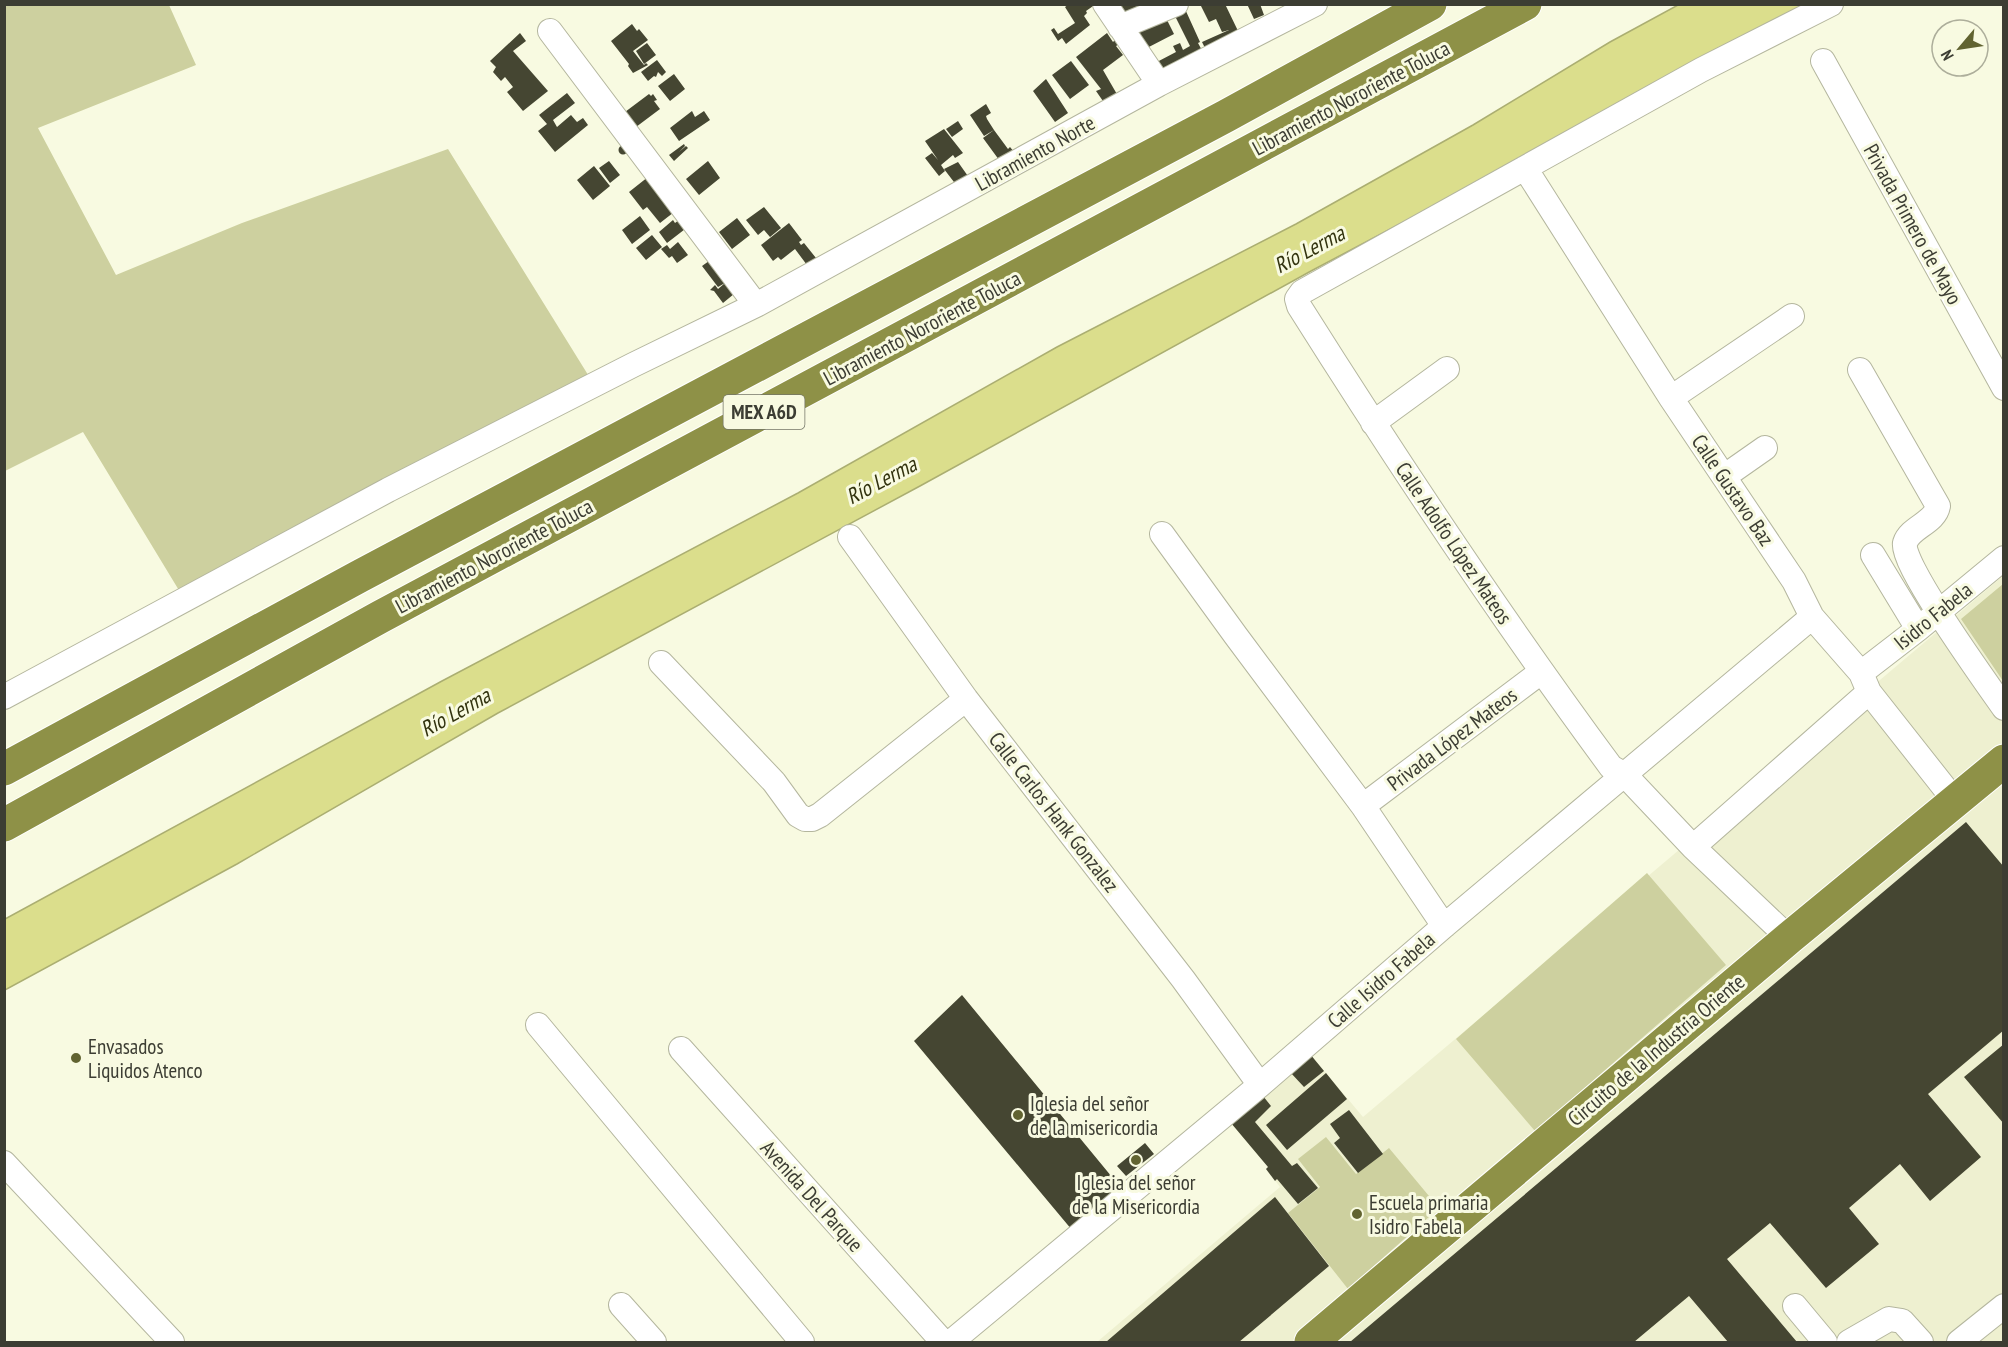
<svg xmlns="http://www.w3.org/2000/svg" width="2008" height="1347" font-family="'PT Sans Narrow',sans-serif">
<rect width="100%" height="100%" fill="#f8fae1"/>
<path fill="#eef0d0" d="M 2003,576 L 2003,1342 L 1097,1342 L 1280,1187 L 1266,1169 L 1268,1167 L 1231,1123 L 1310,1054 L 1363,1117 Z"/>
<path fill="#cdd09f" d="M 5,5 L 169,5 L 196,65 L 38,128 L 116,275 L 242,223 L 448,149 L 590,378 L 180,592 L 83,432 L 5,471 Z
M 2003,584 L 2003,681 L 1961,619 Z
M 1647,873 L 1726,965 L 1535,1131 L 1456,1039 Z
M 1326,1137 L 1356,1174 L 1389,1148 L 1439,1208 L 1348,1289 L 1288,1213 L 1320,1187 L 1298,1159 Z"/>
<path fill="#dbde8c" stroke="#abae71" stroke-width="1.5" d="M 1678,5 L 1813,5 L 1311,271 L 920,486 L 498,713 L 237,864 L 5,990 L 5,919 L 442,681 L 798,493 L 1057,347 L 1296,224 L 1473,125 L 1610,42 Z"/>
<path fill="#454632" d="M 1069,4 L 1096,4 L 1086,11 L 1087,13 L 1084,16 L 1090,25 L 1066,44 L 1062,38 L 1058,41 L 1051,30 L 1054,28 L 1058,34 L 1075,23 L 1065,7 Z
M 1200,4 L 1225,4 L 1239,33 L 1206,50 L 1202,42 L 1229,30 L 1222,32 L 1216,19 L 1209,22 Z
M 1247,4 L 1260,4 L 1264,15 L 1254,19 Z
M 1119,5 L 1140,5 L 1142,9 L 1124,16 Z
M 1185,9 L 1200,42 L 1198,43 L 1204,54 L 1162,75 L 1155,63 L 1176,52 L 1173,46 L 1180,43 L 1183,50 L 1190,46 L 1174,14 Z
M 1165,16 L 1174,34 L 1145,49 L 1136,31 Z
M 632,24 L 637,31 L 639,29 L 648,40 L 633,51 L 644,65 L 646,63 L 648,65 L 633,73 L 628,66 L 629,64 L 611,41 Z
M 520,33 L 526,41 L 513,51 L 548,91 L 523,111 L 507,92 L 513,87 L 505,77 L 501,81 L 493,72 L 496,67 L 490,61 Z
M 1107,33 L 1113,42 L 1117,38 L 1121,43 L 1116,46 L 1123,55 L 1103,70 L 1118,96 L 1105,104 L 1096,91 L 1101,89 L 1076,57 Z
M 647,43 L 656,55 L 644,64 L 636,51 Z
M 657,60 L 666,72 L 662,76 L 658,72 L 656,77 L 654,76 L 648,81 L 641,72 Z
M 1071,61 L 1089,85 L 1070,99 L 1052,75 Z
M 674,74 L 685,89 L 670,101 L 658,86 Z
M 1046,79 L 1068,113 L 1055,122 L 1033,91 Z
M 567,93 L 575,103 L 553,120 L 557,127 L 571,115 L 577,122 L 583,118 L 588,125 L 555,152 L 538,131 L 547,124 L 539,115 Z
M 649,94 L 651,96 L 653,94 L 657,100 L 654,101 L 660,109 L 636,127 L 625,112 Z
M 986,104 L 991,113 L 986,116 L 987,119 L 994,130 L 984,136 L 970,115 Z
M 692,111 L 695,117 L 704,111 L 710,120 L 679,141 L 670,128 Z
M 958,121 L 963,129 L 952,137 L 946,129 Z
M 944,129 L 963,153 L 955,158 L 953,155 L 941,165 L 945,171 L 939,176 L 925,158 L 932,153 L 938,160 L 925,141 Z
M 994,130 L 1008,149 L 1010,147 L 1015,153 L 1002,164 L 983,138 Z
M 684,144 L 685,146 L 679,152 L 686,146 L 688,148 L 674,161 L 669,155 Z
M618.5 150a4.5 4.5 0 1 1 9 0a4.5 4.5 0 1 1-9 0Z
M 609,161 L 620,175 L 610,183 L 599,168 Z
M 708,161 L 720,178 L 699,195 L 686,179 Z
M 958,162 L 970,179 L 957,186 L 944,169 Z
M 594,166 L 610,186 L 593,200 L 577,180 Z
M 653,173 L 678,209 L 660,223 L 647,207 L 643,210 L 629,192 Z
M 764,207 L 781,228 L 770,237 L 764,230 L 758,235 L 746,220 Z
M 640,216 L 650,230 L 632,244 L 622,230 Z
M 683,217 L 689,226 L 667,243 L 659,232 L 673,220 L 675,223 Z
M 737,218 L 750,235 L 732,249 L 719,232 Z
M 789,223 L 802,240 L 799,242 L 801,245 L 804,243 L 816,258 L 807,265 L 795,249 L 781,260 L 778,257 L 773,261 L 761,245 Z
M 652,235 L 662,247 L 646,260 L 636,248 Z
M 678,242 L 688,255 L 677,263 L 672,256 L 669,258 L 661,249 L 667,245 L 670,249 Z
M 716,256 L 740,289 L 723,303 L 714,291 L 710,290 L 715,285 L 718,289 L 725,283 L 718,287 L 702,266 Z
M 1966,822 L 2004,867 L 2004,1030 L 1928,1094 L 1981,1157 L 1930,1201 L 1900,1164 L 1849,1208 L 1879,1244 L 1826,1288 L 1770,1223 L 1727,1259 L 1797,1342 L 1728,1342 L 1689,1296 L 1634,1342 L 1350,1342 Z
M 962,995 L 1121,1188 L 1072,1230 L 914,1041 Z
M 2004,1044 L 2004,1124 L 1964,1077 Z
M 1310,1054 L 1324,1071 L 1304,1087 L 1290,1072 Z
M 1326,1073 L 1347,1099 L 1287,1150 L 1266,1125 Z
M 1263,1096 L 1271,1106 L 1255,1122 L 1292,1166 L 1297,1163 L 1318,1188 L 1298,1204 L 1277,1179 L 1275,1181 L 1266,1169 L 1268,1167 L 1231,1123 Z
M 1349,1110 L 1383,1154 L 1358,1173 L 1334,1143 L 1340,1138 L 1330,1124 Z
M 1145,1143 L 1154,1154 L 1126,1176 L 1117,1166 Z
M 1275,1197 L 1329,1266 L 1239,1342 L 1106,1342 Z"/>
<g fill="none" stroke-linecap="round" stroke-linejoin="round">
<g stroke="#b4b69e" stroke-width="26">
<path id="minor" d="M 1105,4 L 1159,84
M 1120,27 L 1176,4
M 550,31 L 756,305
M 1823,61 L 2004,388
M 1525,168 L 1671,398 L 1794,581 L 1812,617 L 1861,673 L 1869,692 L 1955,801
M 1860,370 L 1938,506 C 1935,523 1910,527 1905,543 C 1899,562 1988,685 2004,708
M 1671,398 L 1792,316
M 1373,423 L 1447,369
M 1725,476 L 1765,448
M 1162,534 L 1236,636 L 1363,806 L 1444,926
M 850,537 L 966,699 L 1183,979 L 1260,1085
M 1873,555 L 1918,629
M 661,663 L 774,782 L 798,815 L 805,819 L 812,819 L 820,815 L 966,699
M 1861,673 L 1918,629 L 2004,558
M 4,697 L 388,490 L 633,365 L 756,305 L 1159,84 L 1315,4
M 1363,806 L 1541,672
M 1693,847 L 1869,692
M 1789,938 L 1693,847 L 1625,775 L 1611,767 C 1501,618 1398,463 1299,306 L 1297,299 L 1302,292 L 1701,70 L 1831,4
M 538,1025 L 802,1342
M 681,1049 L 943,1342
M 4,1163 L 172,1342
M 621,1305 L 654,1342
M 1795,1306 L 1825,1342
M 951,1342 L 1260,1085 L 1444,926 L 1812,617
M 1849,1342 L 1889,1319 L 1902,1321 L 1921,1342
M 1959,1342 L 2004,1306"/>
</g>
<g stroke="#fff" stroke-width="35">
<path id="highway" d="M 4,769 L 360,576 L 1226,116 L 1430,4
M 4,825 L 380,617 L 1525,4
M 1311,1342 L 1789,938 L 2004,761"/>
</g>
<use href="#minor" stroke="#fff" stroke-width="24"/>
<use href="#highway" stroke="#8e9147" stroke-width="33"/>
</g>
<g fill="#616330" stroke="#f8fae1" stroke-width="2">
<circle cx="76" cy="1058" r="6"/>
<circle cx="1018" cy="1115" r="6"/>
<circle cx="1136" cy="1160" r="6"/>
<circle cx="1357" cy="1214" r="6"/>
</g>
<g text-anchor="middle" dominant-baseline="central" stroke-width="6" stroke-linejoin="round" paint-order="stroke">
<rect fill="#f8fae1" stroke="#747667" stroke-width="1.5" x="723.5" y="395" width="81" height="34" rx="4.5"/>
<g font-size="20" font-weight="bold" fill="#3c3d33">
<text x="764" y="412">MEX A6D</text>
</g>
<g font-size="21" fill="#3c3d33" stroke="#f8fae1">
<text transform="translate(1351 98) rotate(-28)">Libramiento Nororiente Toluca</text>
<text transform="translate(1035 153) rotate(-29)">Libramiento Norte</text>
<text transform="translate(1913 224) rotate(61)">Privada Primero de Mayo</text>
<text transform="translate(922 328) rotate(-28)">Libramiento Nororiente Toluca</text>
<text transform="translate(1733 490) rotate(56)">Calle Gustavo Baz</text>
<text transform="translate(1454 543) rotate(56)">Calle Adolfo López Mateos</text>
<text transform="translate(494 556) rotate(-28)">Libramiento Nororiente Toluca</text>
<text transform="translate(1933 616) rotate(-39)">Isidro Fabela</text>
<text transform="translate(1452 739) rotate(-37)">Privada López Mateos</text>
<text transform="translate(1054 812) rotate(52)">Calle Carlos Hank Gonzalez</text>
<text transform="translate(1381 980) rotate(-41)">Calle Isidro Fabela</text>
<text transform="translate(1656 1050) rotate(-40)">Circuito de la Industria Oriente</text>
<text transform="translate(812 1196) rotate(48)">Avenida Del Parque</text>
</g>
<g font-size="21" fill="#3c3d33" stroke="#f8fae1" text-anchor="start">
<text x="88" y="1046">Envasados<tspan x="88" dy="24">Liquidos Atenco</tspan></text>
<text x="1030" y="1103">Iglesia del señor<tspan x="1030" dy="24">de la misericordia</tspan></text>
<text x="1136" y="1182" text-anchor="middle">Iglesia del señor<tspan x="1136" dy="24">de la Misericordia</tspan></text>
<text x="1369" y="1202">Escuela primaria<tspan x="1369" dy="24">Isidro Fabela</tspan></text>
</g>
<g font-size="22" font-style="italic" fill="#32330f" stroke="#f8fae1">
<text transform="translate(1309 249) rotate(-28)">Río Lerma</text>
<text transform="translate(881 480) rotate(-28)">Río Lerma</text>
<text transform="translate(455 712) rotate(-29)">Río Lerma</text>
</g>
</g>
<rect width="2008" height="1347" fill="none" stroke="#3c3d33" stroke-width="12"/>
<g transform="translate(1960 48) rotate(241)"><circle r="28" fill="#f8fae1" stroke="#adae9b" stroke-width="1.5"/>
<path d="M0-4.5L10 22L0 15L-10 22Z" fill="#616330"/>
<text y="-9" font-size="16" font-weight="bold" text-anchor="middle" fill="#3c3d33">N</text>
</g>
</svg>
